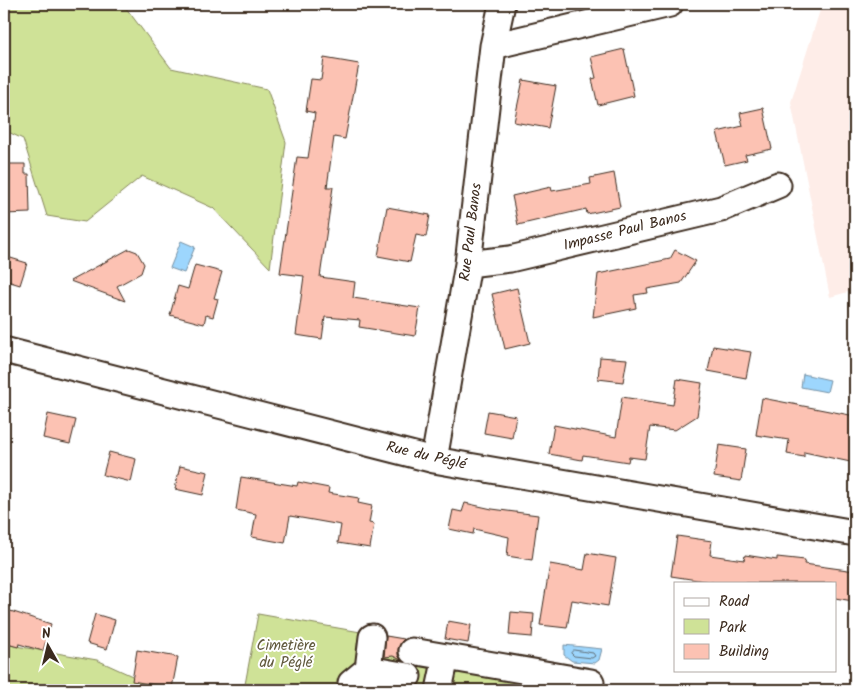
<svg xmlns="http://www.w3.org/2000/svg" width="859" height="694" font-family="Kalam,sans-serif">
<rect width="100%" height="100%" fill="#fff"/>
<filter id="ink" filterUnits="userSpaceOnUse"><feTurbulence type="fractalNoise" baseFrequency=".02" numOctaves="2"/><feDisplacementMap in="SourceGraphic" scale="10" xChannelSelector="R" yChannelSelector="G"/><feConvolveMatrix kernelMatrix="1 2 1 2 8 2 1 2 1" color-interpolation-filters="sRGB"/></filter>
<g filter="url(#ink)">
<path fill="#feede8" d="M 822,4 L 855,4 L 855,290 L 830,297 L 791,102 Z"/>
<path fill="#cfe297" stroke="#85865a" d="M 4,4 L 123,4 L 171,68 L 267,89 L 286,142 L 270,268 L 213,208 L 142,176 L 85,222 L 47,216 L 23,139 L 4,130 Z
M 258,614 L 600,674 L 597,690 L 244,690 Z
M 4,644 L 97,660 L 163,690 L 4,690 Z"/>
<path fill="#9dd6fd" stroke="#7691a4" d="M 181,241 L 195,247 L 184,273 L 170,268 Z
M 803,374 L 830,380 L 827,392 L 801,387 Z
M 564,645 L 602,649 L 599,660 L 595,663 L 572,661 L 564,655 Z"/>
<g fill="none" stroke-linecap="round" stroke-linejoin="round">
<path stroke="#626f77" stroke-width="1" d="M 574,650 L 593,653 L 595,656 L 592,658 L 574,656 L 571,653 Z"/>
</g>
<path fill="#fcc2b3" stroke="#3b2a1e" d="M 624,49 L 634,96 L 598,105 L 592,79 L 596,78 L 591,57 Z
M 324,58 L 359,64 L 345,139 L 334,137 L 327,187 L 333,187 L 320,277 L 355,282 L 353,298 L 420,308 L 415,336 L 359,327 L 360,320 L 325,317 L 322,339 L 296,335 L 304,276 L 280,273 L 297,157 L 308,158 L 315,113 L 306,111 L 311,79 L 321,80 Z
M 523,80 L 556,86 L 548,128 L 514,122 Z
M 763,108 L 772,149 L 745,155 L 747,160 L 725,165 L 717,132 L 743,126 L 740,113 Z
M 4,164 L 25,164 L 25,174 L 29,174 L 30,213 L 4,214 Z
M 614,173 L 620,207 L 587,214 L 586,209 L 518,225 L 512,196 L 551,187 L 552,191 L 591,184 L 590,178 Z
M 387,207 L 430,215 L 426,237 L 416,235 L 410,262 L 378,256 Z
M 129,249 L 137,252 L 144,264 L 141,273 L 117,286 L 125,301 L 70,281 Z
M 675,250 L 696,261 L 681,283 L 647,289 L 648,293 L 634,295 L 636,308 L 593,317 L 598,274 L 670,259 Z
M 4,256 L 27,263 L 20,285 L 4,280 Z
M 195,265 L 222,272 L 214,298 L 218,299 L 213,317 L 206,315 L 204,324 L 170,315 L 178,286 L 188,289 Z
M 517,288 L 530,343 L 505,349 L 492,294 Z
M 713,346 L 751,352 L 746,378 L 708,371 Z
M 600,357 L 627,359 L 623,382 L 598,379 Z
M 677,379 L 702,383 L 697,416 L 675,430 L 650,427 L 645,459 L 629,457 L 628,462 L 583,455 L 582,460 L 549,454 L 554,425 L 616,437 L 622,397 L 673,405 Z
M 762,398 L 855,416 L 855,463 L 804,452 L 804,457 L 787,454 L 789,440 L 756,435 Z
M 488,411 L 516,416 L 512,438 L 484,433 Z
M 48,414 L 76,420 L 70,444 L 43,438 Z
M 719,445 L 746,449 L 741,481 L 714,477 Z
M 109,452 L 136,459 L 131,482 L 103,475 Z
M 180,466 L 208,472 L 203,495 L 175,489 Z
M 241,477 L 297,486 L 298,482 L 329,488 L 328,493 L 359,498 L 358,503 L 372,506 L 369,523 L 374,524 L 370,548 L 338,543 L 341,525 L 290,516 L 285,543 L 252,537 L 256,514 L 236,510 Z
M 465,503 L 492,509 L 538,515 L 532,560 L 507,556 L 509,537 L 474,529 L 473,534 L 449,529 L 453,510 L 462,512 Z
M 677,536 L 712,541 L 710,555 L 744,560 L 745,555 L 777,560 L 777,557 L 805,560 L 804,564 L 855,571 L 853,601 L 835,598 L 835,583 L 717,583 L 671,576 Z
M 587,553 L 616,558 L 608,606 L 572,600 L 567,628 L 540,625 L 550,564 L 584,570 Z
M 4,609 L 51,624 L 43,651 L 19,644 L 18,647 L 4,643 Z
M 511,612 L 534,614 L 532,637 L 509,635 Z
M 95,614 L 115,620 L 107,649 L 87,643 Z
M 448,621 L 471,625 L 468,643 L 445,639 Z
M 386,636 L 404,639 L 401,642 L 398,649 L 398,655 L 401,660 L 393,656 L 384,657 Z
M 137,650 L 178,657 L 172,688 L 132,681 Z"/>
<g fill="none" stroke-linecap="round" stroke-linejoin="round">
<g stroke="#3b2a1e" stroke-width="29">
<path id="minor" d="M 493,46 L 670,4
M 468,264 L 510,259 L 721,209 L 778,185
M 4,350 L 434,460 L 855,533
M 434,460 L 468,264 L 493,46 L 502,4
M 412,651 L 591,682 L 590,690
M 368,669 L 372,637
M 351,683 L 368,669 L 408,676
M 439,690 L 446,657"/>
</g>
<use href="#minor" stroke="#fff" stroke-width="25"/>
</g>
</g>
<g text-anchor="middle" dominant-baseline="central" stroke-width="4" stroke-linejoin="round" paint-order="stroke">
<g font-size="15" fill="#3b2a1e" stroke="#fff">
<text transform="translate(625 231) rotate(-14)">Impasse Paul Banos</text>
<text transform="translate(471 232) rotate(-83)">Rue Paul Banos</text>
<text transform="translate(426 456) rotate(13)">Rue du Péglé</text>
</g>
<g font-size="15" fill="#60583c" stroke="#fff">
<text x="286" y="646">Cimetière<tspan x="286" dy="17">du Péglé</tspan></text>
</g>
</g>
<rect width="859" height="694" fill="none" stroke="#fff" stroke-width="20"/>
<rect x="10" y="10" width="839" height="674" fill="none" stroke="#3b2a1e" stroke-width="2" filter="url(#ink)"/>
<rect x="674" y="582" width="162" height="90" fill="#ffffff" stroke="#b1aaa5"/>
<rect x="684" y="598" width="25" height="8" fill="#ffffff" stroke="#b1aaa5"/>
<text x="719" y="606" font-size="15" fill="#3b2a1e">Road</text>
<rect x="684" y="619" width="25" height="15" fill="#cfe297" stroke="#b1aaa5"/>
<text x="719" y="632" font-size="15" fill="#3b2a1e">Park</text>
<rect x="684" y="644" width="25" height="15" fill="#fcc2b3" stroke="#b1aaa5"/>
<text x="719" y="656" font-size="15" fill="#3b2a1e">Building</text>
<g transform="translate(48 646) rotate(352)" stroke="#ffffff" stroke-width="4" paint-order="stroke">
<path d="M0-4L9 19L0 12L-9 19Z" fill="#3b2a1e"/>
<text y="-8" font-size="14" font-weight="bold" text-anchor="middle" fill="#3b2a1e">N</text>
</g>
</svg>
